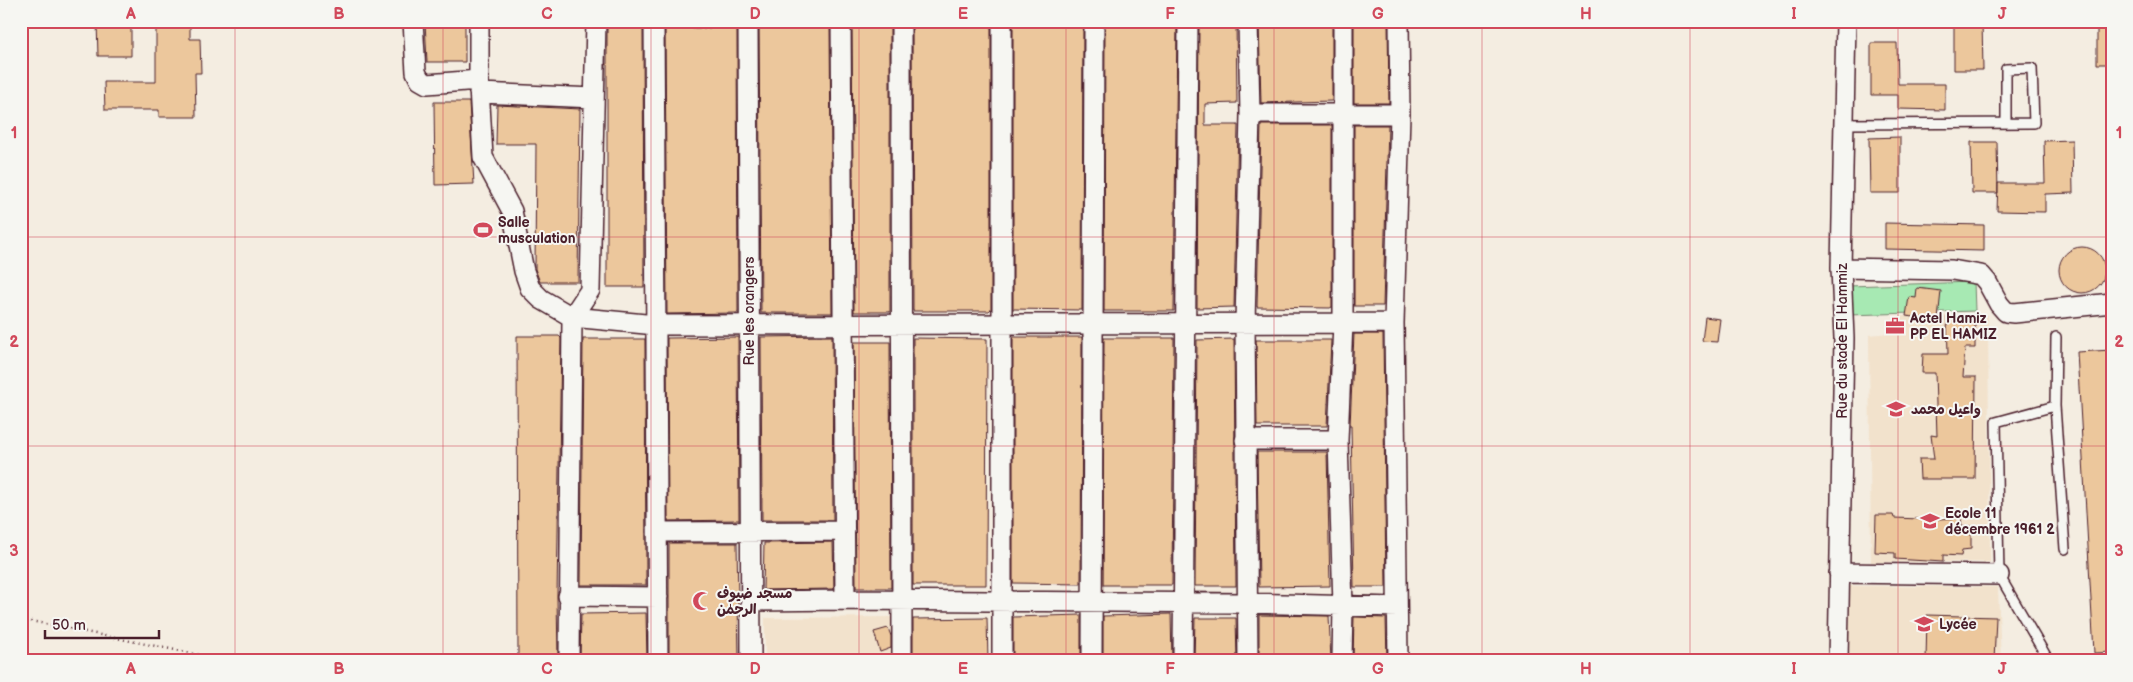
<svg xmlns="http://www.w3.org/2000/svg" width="2133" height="682" font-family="'Balsamiq Sans','Playpen Sans Arabic',sans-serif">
<rect width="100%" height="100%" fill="#f4ede1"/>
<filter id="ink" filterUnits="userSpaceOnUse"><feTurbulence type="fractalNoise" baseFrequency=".02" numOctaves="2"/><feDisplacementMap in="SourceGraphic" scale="10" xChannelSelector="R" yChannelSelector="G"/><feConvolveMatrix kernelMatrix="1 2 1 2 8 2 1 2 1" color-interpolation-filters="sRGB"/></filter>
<g filter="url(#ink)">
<path fill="#f2e2cc" d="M 1988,315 L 1990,562 L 1871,562 L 1869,335 L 1901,332 L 1901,316 Z
M 1850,586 L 1998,587 L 2001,661 L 1849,661 Z
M 895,617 L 896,661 L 765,661 L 765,618 Z"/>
<path fill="#a7e9b3" stroke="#78846f" d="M 1974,282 L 1975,311 L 1849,315 L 1848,286 Z"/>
<path fill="#ecc79c" stroke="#4a1f2b" d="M 97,21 L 131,21 L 131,56 L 98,56 Z
M 156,21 L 190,21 L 190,39 L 200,39 L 201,73 L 195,73 L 196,117 L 159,117 L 159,110 L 105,110 L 104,82 L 156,82 Z
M 425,21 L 465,21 L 465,62 L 427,62 Z
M 607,21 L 642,21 L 643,28 L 644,287 L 607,287 Z
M 759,21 L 830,21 L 832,313 L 761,313 Z
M 852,21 L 890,21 L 890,312 L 854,312 Z
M 912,21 L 991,21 L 991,309 L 989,311 L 913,311 Z
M 1013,21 L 1083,21 L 1082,310 L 1013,309 Z
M 1105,21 L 1177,21 L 1174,311 L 1104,311 Z
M 1199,21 L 1236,21 L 1237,103 L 1205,104 L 1205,125 L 1238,125 L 1234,307 L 1197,308 Z
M 1259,21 L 1332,21 L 1332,101 L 1261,103 Z
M 1354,21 L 1388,21 L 1389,103 L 1354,103 Z
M 1954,21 L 1982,21 L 1983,70 L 1954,70 Z
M 2097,21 L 2112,21 L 2112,64 L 2097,64 Z
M 665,28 L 737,28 L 738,313 L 667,314 Z
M 1871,43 L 1897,43 L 1898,84 L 1945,84 L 1945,110 L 1898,109 L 1898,95 L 1871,95 Z
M 434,102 L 469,102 L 474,184 L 435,185 Z
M 497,105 L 580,109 L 578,282 L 540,282 L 535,269 L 536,144 L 496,144 Z
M 1261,125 L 1332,125 L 1332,307 L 1330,308 L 1257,307 Z
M 1354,125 L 1388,125 L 1383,306 L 1354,306 Z
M 1900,137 L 1900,193 L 1870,193 L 1869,138 Z
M 2072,140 L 2073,193 L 2045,194 L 2045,212 L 1997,211 L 1998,183 L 2045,183 L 2044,141 Z
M 1971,142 L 1997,142 L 1998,193 L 1972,193 Z
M 1885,223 L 1984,225 L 1984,251 L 1885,249 Z
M2059 270a23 23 0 1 1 46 0a23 23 0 1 1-46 0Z
M 1917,288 L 1941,291 L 1938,320 L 1906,316 L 1909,297 L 1916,298 Z
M 1947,316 L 1975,316 L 1975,348 L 1965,348 L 1963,377 L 1976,377 L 1975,479 L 1920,479 L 1919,459 L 1934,459 L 1931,435 L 1937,436 L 1935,373 L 1922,373 L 1923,354 L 1948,354 Z
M 1705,317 L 1720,319 L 1717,342 L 1702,341 Z
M 1354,334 L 1383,334 L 1386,587 L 1354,587 L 1351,426 L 1350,426 Z
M 517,336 L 559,336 L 561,338 L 557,596 L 558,661 L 518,661 Z
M 832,336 L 833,520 L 762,520 L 761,337 Z
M 738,337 L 739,520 L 668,521 L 667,338 Z
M 1013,337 L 1082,337 L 1081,584 L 1013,583 Z
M 913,338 L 987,339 L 986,585 L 913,585 Z
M 1104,338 L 1174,338 L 1172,585 L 1103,585 Z
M 583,339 L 645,339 L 646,585 L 581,585 Z
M 1234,339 L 1236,586 L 1195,586 L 1197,340 Z
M 1256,340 L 1331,340 L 1327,426 L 1257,426 Z
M 854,342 L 890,342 L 891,588 L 856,588 Z
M 2112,350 L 2112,652 L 2094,653 L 2077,352 Z
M 1257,452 L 1327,452 L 1330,586 L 1259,587 Z
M 1876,515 L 1893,515 L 1894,518 L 1920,519 L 1925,516 L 1936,519 L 1961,518 L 1962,527 L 1971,526 L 1971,549 L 1962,550 L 1961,556 L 1943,555 L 1943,562 L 1895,559 L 1895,553 L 1875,552 Z
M 833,542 L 834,589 L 763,590 L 764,543 Z
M 669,543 L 737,543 L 739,660 L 669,661 Z
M 646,613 L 647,661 L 580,661 L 581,614 Z
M 1171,614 L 1172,661 L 1103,661 L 1103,616 Z
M 1081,615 L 1081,661 L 1013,661 L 1013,617 Z
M 1259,615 L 1329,616 L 1331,661 L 1259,661 Z
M 1927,615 L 1996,617 L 1994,661 L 1926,661 Z
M 1354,617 L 1386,618 L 1387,661 L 1353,661 Z
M 987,618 L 988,661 L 913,661 L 913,619 Z
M 1195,618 L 1236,618 L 1237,661 L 1194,661 Z
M 888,628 L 891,636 L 891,648 L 880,652 L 874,632 Z"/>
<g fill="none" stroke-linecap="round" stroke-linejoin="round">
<g stroke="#4a1f2b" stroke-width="12">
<path id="lane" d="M 1844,124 L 2034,123 L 2032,68 L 2006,69 L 2006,123
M 2056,337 L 2055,406 L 2065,549
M 2049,661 L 1999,575 L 1996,422 L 2055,406"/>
</g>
<g stroke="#4a1f2b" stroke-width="22">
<path id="street" d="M 413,21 L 416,72 L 420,80 L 427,84 L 479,80
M 479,21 L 479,87 L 483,157 L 512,211 L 524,271 L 530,288 L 541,299 L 572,317 L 656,325 L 1394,323
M 654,21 L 658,661
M 748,21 L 751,661
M 901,21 L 902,661
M 479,93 L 594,98
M 1250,114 L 1400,114
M 1841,268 L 1952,270 L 1981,275 L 1987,282 L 1999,304 L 2006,312 L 2014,313 L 2112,303
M 1245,440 L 1338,440
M 658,532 L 845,531
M 1839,573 L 1999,575
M 568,596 L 658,597
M 845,600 L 1246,603 L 1397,607
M 751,601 L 845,600 L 841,21
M 569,661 L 572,317 L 590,290 L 596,21
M 1002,661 L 1002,21
M 1092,661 L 1094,21
M 1183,661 L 1188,21
M 1248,661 L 1245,323 L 1250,114 L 1248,21
M 1342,661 L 1343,606 L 1338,440 L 1343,323 L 1343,21
M 1398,661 L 1394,323 L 1400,114 L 1399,21
M 1838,661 L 1844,338 L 1841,268 L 1846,21"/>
</g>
<path stroke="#4a1f2b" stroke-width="2.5" stroke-dasharray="1 4" stroke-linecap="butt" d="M 21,619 L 230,661"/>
<use href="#lane" stroke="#f6f6f2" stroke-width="9"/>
<use href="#street" stroke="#f6f6f2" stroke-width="19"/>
</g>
</g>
<path fill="none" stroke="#d1495b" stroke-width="1" stroke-opacity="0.55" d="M 235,21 L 235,661M 443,21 L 443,661M 651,21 L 651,661M 859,21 L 859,661M 1066,21 L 1066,661M 1274,21 L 1274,661M 1482,21 L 1482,661M 1690,21 L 1690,661M 1898,21 L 1898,661M 21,237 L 2112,237M 21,446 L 2112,446"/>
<defs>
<g id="stadium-bare" transform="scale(1.5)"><path d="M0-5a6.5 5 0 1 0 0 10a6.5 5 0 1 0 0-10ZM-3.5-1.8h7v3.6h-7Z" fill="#d1495b" stroke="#f6f6f2" stroke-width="2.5" paint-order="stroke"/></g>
<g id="office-bare" transform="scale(1.5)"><path d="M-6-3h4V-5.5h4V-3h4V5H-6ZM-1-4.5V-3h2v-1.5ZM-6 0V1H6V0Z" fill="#d1495b" stroke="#f6f6f2" stroke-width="2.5" paint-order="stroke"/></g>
<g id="university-bare" transform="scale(1.5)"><path d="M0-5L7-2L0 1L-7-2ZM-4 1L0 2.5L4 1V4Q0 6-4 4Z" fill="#d1495b" stroke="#f6f6f2" stroke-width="2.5" paint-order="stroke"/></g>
<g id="school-bare" transform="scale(1.5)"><path d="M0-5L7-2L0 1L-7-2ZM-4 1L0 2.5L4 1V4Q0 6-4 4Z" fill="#d1495b" stroke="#f6f6f2" stroke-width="2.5" paint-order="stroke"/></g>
<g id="mosque-bare" transform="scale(1.5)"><path d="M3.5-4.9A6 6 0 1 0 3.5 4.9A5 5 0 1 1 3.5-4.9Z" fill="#d1495b" stroke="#f6f6f2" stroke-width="2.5" paint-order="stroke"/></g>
</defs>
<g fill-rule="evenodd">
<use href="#stadium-bare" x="483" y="230"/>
<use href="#office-bare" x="1895" y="326"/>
<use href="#university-bare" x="1896" y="409"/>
<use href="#school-bare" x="1930" y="521"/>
<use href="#mosque-bare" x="702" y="601"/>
<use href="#school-bare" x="1924" y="624"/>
</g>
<g text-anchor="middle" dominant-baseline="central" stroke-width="4" stroke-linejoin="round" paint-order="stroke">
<g font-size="14" font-weight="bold" fill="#4a1f2b" stroke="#f6f6f2" text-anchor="start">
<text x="498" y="222">Salle<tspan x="498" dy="16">musculation</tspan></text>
<text x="1910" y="318">Actel Hamiz<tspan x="1910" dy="16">PP EL HAMIZ</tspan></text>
<text x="1911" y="409">واعيل محمد</text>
<text x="1945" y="513">Ecole 11<tspan x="1945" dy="16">décembre 1961 2</tspan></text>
<text x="717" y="593">مسجد ضيوف<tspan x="717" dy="16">الرحمٰن</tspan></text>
<text x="1939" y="624">Lycée</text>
</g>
<g font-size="14" fill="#4a1f2b" stroke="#f6f6f2">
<text transform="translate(749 311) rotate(-90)">Rue les orangers</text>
<text transform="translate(1842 341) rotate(-90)">Rue du stade El Hammiz</text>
</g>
</g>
<rect width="2133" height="682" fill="none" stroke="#f6f6f2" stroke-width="55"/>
<path d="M45 630v8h114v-8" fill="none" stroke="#4a1f2b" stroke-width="2.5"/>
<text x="52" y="630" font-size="15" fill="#4a1f2b" stroke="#f6f6f2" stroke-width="4" paint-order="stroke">50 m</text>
<rect x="28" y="28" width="2078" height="626" fill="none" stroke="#d1495b" stroke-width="2"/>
<g font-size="16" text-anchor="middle" font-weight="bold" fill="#d1495b">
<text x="131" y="19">A</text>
<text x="339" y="19">B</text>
<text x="547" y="19">C</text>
<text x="755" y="19">D</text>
<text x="963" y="19">E</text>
<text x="1170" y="19">F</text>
<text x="1378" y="19">G</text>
<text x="1586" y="19">H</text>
<text x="1794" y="19">I</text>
<text x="2002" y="19">J</text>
<text x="14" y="138">1</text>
<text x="2119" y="138">1</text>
<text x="14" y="347">2</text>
<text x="2119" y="347">2</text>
<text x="14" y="556">3</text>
<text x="2119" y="556">3</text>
<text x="131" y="674">A</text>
<text x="339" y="674">B</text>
<text x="547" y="674">C</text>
<text x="755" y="674">D</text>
<text x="963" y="674">E</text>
<text x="1170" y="674">F</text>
<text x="1378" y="674">G</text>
<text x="1586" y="674">H</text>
<text x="1794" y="674">I</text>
<text x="2002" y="674">J</text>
</g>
</svg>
